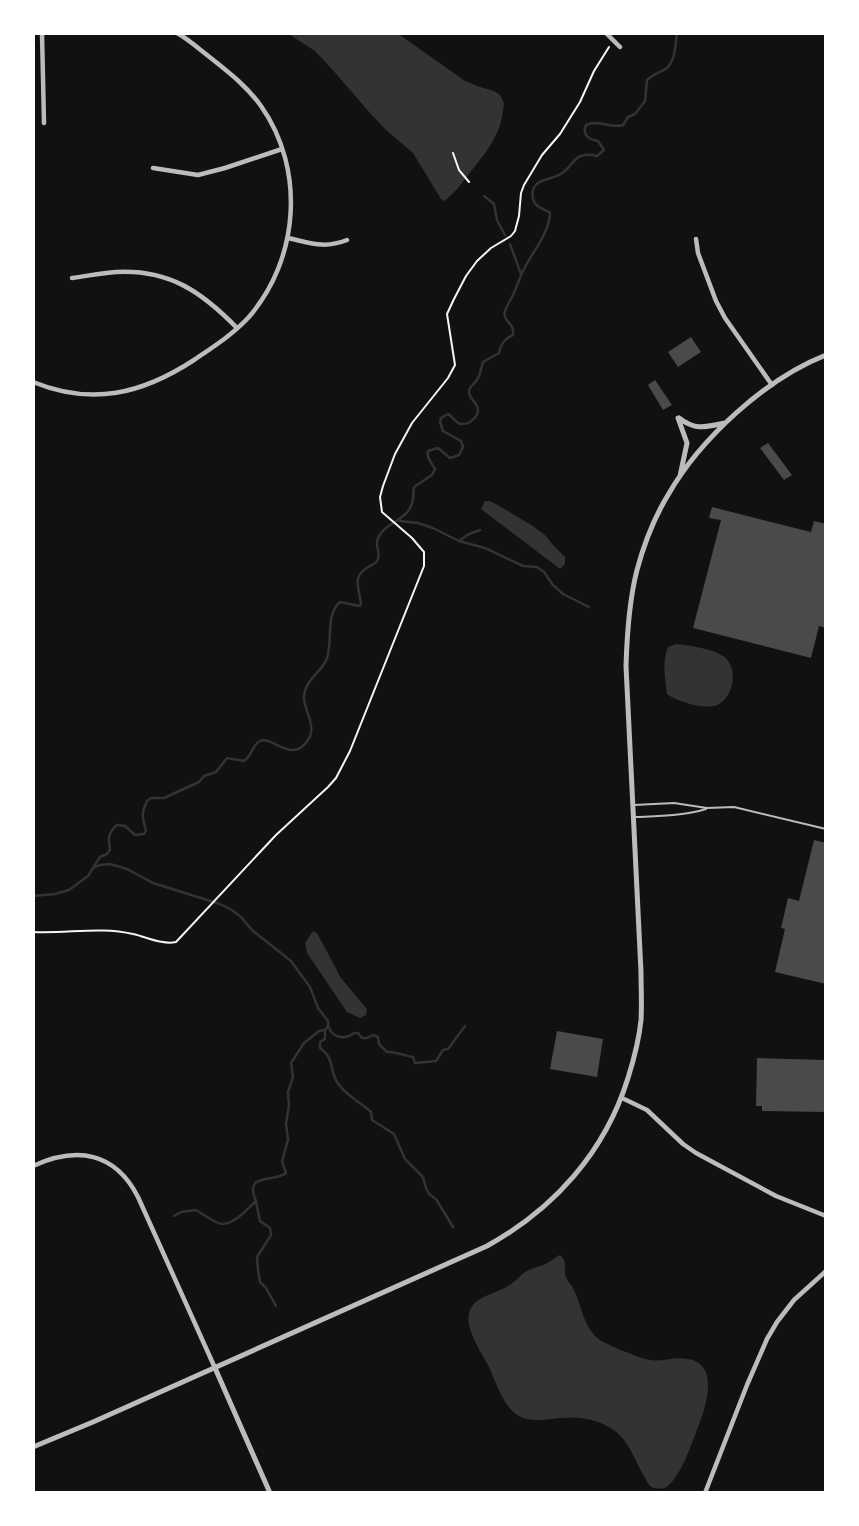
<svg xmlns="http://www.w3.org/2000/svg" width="859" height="1526" font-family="Quicksand,sans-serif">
<rect width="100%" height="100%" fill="#111"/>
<path fill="#333" d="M 287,33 L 397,33 L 465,81 L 480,87 L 494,91 L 500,95 L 504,103 L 503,112 L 500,126 L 493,141 L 486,152 L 458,188 L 445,201 L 441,199 L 413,153 L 385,129 L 370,113 L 331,68 L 315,51 Z
M 485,501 L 490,501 L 501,507 L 533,526 L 546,536 L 553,545 L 565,557 L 565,564 L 560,569 L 481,509 Z
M 676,644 C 688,645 713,649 723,656 C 739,667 734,695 719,704 C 708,711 677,702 667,694 C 665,680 662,661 668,647 Z
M 313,931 L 317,933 L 341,978 L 367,1009 L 366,1015 L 360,1018 L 347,1012 L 307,953 L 305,943 Z
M 560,1255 C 568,1263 564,1265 565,1274 C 566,1280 571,1284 573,1288 C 582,1305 583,1328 600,1340 C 607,1345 642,1359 650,1360 C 662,1362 675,1356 688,1359 C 720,1364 706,1407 698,1427 C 691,1445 681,1478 665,1488 C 660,1489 653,1489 650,1486 C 647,1483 646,1479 644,1476 C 634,1459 629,1440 612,1429 C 597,1419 578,1416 561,1418 C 547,1419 531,1423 519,1416 C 503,1407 496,1382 489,1367 C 478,1346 453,1313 482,1298 C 491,1293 503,1290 511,1284 C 517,1280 521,1274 527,1271 C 533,1267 541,1267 547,1263 C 552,1261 555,1257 560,1255 Z"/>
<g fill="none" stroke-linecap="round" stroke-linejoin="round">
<path stroke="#333" stroke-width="2.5" d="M 484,196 L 494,204 L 497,220 L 505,235
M 510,244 L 521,274
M 400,521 L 418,523 L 433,528 L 459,541 L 485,548 L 523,566 L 537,567 L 544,572 L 553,585 L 563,594 L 589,607
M 459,541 L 469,534 L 480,530
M 94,868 L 100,865 L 110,864 L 127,869 L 153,883 L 220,904 L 232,910 L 241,917 L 252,930 L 291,961 L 310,987 L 318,1008 L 328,1021 L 328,1026 L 325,1030 L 325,1039 L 320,1042 L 320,1048 C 335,1059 329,1069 337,1082 C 345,1095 360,1102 371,1112 L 372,1120 L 394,1134 L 405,1159 L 423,1177 L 426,1188 L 429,1194 L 436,1199 L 453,1227
M 33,896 L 55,894 L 69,890 L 88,876 L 100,857 L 107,854 L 110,850 C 108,838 108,833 117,825 L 125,826 L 135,835 L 144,834 L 146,830 C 142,817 141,814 147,801 L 151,798 L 164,798 L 199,782 L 204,776 L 216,772 L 227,758 L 244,761 C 252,756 252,745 260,741 C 272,735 292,765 308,740 C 317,728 305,711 304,699 C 303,680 322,673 327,658 C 333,640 325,615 340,602 L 360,606 L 361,604 C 359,587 351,576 370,566 C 373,564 377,563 378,559 C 381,550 372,545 381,533 C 390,521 408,519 412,503 C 414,498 413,492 414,487 L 432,475 L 435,469 C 432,463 426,458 428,451 L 438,448 L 450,458 L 459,455 L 463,447 L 461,441 L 443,431 L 440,422 L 441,418 L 448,414 C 453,416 455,423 461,424 C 470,425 481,415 477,406 C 475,401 469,398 469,392 C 469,385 476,384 478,378 C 481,373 481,367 483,362 L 499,353 C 501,344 504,339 513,335 C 515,322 502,322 505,311 C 506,307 510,301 512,297 C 517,287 520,276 525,267 C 534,250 549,233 550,213 C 544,208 535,208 533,199 C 529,179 549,180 559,175 C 575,167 572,150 597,156 L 604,150 L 598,141 C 588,139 582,135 586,125 C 599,119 610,129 623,125 L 628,117 L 635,114 L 645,101 L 647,80 C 652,75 656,74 662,71 C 676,65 675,46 677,33
M 329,1027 C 332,1038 345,1040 354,1033 L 358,1033 L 362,1038 L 367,1038 L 373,1035 L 378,1037 L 379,1044 L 387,1052 C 395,1051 404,1056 413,1057 L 415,1063 L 436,1061 L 443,1050 L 448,1049 L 465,1026
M 256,1202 L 260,1221 L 270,1228 L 271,1235 L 257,1257 L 258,1270 L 260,1282 L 266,1288 L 276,1306
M 174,1216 L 181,1212 L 196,1210 C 203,1214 214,1223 222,1224 C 235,1224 247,1209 256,1201 C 243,1172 274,1183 286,1173 L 282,1161 L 288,1140 L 286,1124 L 289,1105 L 288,1092 L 293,1077 L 291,1063 L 304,1043 L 319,1031 L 325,1030"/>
</g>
<path fill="#4a4a4a" d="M 691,337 L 701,352 L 678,367 L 668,352 Z
M 655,380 L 672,405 L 663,410 L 648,385 Z
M 768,443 L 792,475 L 784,480 L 760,448 Z
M 712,507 L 811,532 L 814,521 L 826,524 L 826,628 L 819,626 L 811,658 L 693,628 L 721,520 L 709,518 Z
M 814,840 L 826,843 L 826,984 L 775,972 L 785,929 L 781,928 L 788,898 L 799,901 Z
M 557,1031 L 603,1039 L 597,1077 L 550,1069 Z
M 757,1058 L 826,1060 L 826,1112 L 762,1111 L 762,1106 L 756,1106 Z"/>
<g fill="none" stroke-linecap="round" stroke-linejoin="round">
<path stroke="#f5f5f5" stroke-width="2" d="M 453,153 L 459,170 L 469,182
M 33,932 C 67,934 100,926 133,934 C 147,937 162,945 176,942 L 276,835 L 328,787 L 336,778 L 350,751 L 424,566 L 424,552 L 412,538 L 382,512 L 380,497 L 383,486 L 395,454 L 412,423 L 448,378 L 455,365 L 447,314 L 454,299 L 466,276 L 477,261 L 491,248 L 511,236 L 515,231 L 519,216 L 521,193 L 524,185 L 542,155 L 560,134 L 580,102 L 594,71 L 609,47"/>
<path stroke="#bcbcbc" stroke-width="2" d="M 634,805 L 674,803 L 707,808 L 734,807 L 826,829
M 636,817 C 660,816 683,816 706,809"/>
<path stroke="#bcbcbc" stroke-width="4.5" d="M 42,33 L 44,123
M 606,33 L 620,47
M 153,168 L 198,175 L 225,168 L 282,149
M 288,238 C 311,243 324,249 347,240
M 696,239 L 698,253 L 716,301 L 725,318 L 772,385
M 72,278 C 87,276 102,273 116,272 C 169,269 202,292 237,328
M 33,382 C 92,406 142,394 194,360 C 213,347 232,335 248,318 C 299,260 306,170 261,106 C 246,85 227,71 207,55 C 198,48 188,39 177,33
M 622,1098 L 647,1110 L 683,1144 L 696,1153 L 776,1196 L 826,1216
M 33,1166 C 77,1146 115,1152 138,1197 L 215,1368
M 705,1493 L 747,1385 L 767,1339 L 777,1322 L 794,1300 L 826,1271"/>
<path stroke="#bcbcbc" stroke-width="5" d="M 678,418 L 687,443 L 680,476
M 679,418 C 696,431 705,427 725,423
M 215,1368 L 270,1493
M 33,1447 L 93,1422 L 487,1246 C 554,1209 605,1152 628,1078 C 634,1059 639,1040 641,1020 C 642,1004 641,988 641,972 L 626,666 C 627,633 629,601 637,570 C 644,544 654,518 668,495 C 700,439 765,379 826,355"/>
</g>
<rect width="859" height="1526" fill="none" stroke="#ffffff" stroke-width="70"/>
</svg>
